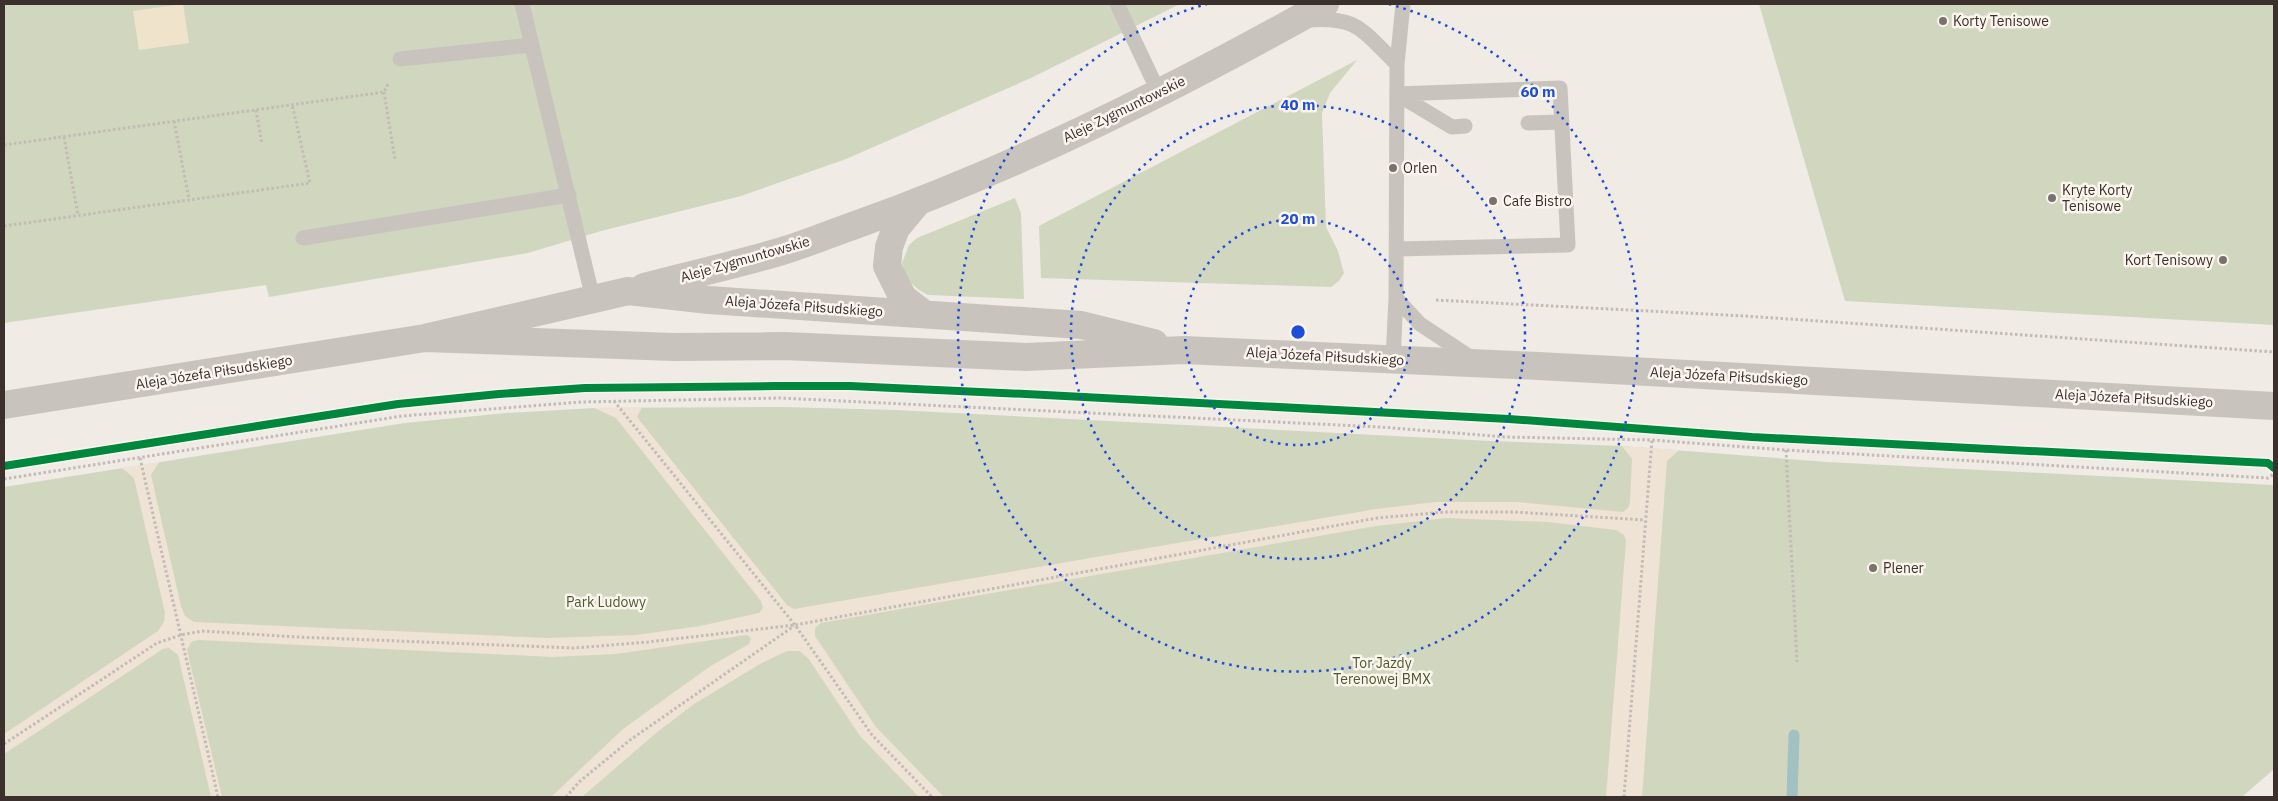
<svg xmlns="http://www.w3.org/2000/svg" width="2278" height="801" font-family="'IBM Plex Sans',sans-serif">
<rect width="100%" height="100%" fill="#f0ebe5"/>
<path fill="#d1d6bf" d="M 4,4 L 1180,4 L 1031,78 L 846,159 L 741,196 L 601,231 L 528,253 L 269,297 L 266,285 L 4,323 Z
M 1759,4 L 2274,4 L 2274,325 L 1845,301 Z
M 1357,60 L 1330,93 L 1322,113 L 1326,227 L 1338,251 L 1344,273 L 1339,281 L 1331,287 L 1041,278 L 1039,226 Z
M 1015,198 L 1021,213 L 1024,299 L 928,295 L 919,290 L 911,283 L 905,273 L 902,263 L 909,245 L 917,238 Z
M 781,407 L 896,410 L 1490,441 L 1622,446 L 1827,462 L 2274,485 L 2274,769 L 2242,797 L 4,797 L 4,487 L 405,423 L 506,413 L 594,408 Z"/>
<path fill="#efe3cc" d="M 183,4 L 189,43 L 139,50 L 133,11 Z"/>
<path fill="#eee3d5" d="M 642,407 L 637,417 L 787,605 L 794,609 L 1376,509 L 1436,502 L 1517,502 L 1623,512 L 1628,508 L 1630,502 L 1632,459 L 1622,446 L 1679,450 L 1667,461 L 1642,797 L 1606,797 L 1626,541 L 1624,535 L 1616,530 L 1548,522 L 1446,518 L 1376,526 L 821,623 L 815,628 L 815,636 L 876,727 L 944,797 L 919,797 L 860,736 L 808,658 L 799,651 L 787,651 L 760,664 L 694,704 L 656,733 L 582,797 L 551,797 L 623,729 L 709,667 L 749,644 L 751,638 L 747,635 L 616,654 L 553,657 L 198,640 L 191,642 L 187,650 L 222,797 L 211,797 L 178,655 L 169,648 L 163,649 L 4,754 L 4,734 L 158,631 L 164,622 L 165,613 L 134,478 L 122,468 L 159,462 L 151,475 L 181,606 L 185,616 L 194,622 L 547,638 L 636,635 L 700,626 L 759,613 L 763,608 L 761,601 L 616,418 L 594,408 Z"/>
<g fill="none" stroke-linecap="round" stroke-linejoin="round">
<path stroke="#a1c2c1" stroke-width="11" d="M 1792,797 L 1794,735"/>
<path stroke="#c2bbb6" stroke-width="3" stroke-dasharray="2.5 2.5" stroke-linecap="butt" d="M 384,92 L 395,160
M 256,110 L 262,144
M 174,121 L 189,199
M 64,137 L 78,215
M 4,145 L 384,92 L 389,82
M 4,226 L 310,183 L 292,104
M 1436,300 L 1745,316 L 2274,352
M 614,401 L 795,625 L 872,735 L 932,797
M 1786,450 L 1797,662
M 140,458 L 218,797
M 4,479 L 402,416 L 581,402 L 780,398 L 1380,427 L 1506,437 L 1652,440 L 1786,450 L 2268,478 L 2274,474
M 4,744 L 157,643 L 181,635 L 202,631 L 297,637 L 574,648 L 648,642 L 795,625 L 1377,518 L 1445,512 L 1514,512 L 1645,520
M 566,797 L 579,782 L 630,740 L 794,626
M 1624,797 L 1652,440"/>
<path stroke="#c9c3be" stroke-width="15" d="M 522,4 L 593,299
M 1117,4 L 1159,93
M 1307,20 C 1359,16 1362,31 1397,64
M 400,59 L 532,45
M 1397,94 L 1452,127 L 1465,126
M 1528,123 L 1562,122
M 303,238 L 569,195
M 1396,249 L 1568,245 L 1560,88 L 1397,94
M 1396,298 L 1420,324 L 1473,359
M 1393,359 L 1396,298 L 1397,64 L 1403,4"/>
<path stroke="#c9c3be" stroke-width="28" d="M 917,203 L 896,228 L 889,247 L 887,266 L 903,298 L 924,314
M 644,287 C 689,275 735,265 779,252 C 806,244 832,233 858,224 C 1020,166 1175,88 1325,4
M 425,338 L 674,347 L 785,346 L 1026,357 L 1184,350 L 1539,366 L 2274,406
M 4,405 L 425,338 L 628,291 L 709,300 L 1081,325 L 1154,343"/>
<g stroke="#fbf5ee" stroke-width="11">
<path id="cycleway" d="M 4,466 L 398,404 L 499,394 L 585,388 L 776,386 L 850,386 L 1026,394 L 1509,419 L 1752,437 L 2268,463 L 2274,468"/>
</g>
<use href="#cycleway" stroke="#00873e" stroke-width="8"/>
</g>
<g fill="none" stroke="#1d4ed8" stroke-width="2.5" stroke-dasharray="2.5 5">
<circle cx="1298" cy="332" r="113"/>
<circle cx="1298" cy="332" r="227"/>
<path d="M1389 4A340 340 0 1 1 1207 4"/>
</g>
<g fill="#7a716c" stroke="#fbf5ee" stroke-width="2">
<circle cx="1943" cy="21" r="5"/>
<circle cx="1393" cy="168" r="5"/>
<circle cx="2052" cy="198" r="5"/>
<circle cx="1493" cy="201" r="5"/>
<circle cx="2223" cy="260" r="5"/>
<circle cx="1873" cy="568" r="5"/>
</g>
<g text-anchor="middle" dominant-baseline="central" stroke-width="5" stroke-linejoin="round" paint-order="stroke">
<g font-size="14" fill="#3b302b" stroke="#fbf5ee" text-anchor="start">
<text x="1953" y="21">Korty Tenisowe</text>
<text x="1403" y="168">Orlen</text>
<text x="2062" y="190">Kryte Korty<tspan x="2062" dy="16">Tenisowe</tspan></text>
<text x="1503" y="201">Cafe Bistro</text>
<text x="2213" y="260" text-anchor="end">Kort Tenisowy</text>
<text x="1883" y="568">Plener</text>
</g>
<g font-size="14" fill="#3b302b" stroke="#fbf5ee">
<text transform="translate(1124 109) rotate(-26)">Aleje Zygmuntowskie</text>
<text transform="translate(745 259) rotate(-16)">Aleje Zygmuntowskie</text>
<text transform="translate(804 306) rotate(4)">Aleja Józefa Piłsudskiego</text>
<text transform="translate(1325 356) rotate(3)">Aleja Józefa Piłsudskiego</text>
<text transform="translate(214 372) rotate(-9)">Aleja Józefa Piłsudskiego</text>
<text transform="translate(1729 376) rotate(3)">Aleja Józefa Piłsudskiego</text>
<text transform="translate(2134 398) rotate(3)">Aleja Józefa Piłsudskiego</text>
</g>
<g font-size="14" fill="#4a5a2e" stroke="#fbf5ee">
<text x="606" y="602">Park Ludowy</text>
<text x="1382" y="663">Tor Jazdy<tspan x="1382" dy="16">Terenowej BMX</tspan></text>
</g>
</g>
<circle cx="1298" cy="332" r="8" fill="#1d4ed8" stroke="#fbf5ee" stroke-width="2.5"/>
<g font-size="15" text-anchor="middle" font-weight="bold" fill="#1d4ed8" stroke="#fbf5ee" stroke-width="5" stroke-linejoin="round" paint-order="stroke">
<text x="1538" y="97">60 m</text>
<text x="1298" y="110">40 m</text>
<text x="1298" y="224">20 m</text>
</g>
<rect width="2278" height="801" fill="none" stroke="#3b302b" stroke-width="10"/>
</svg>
